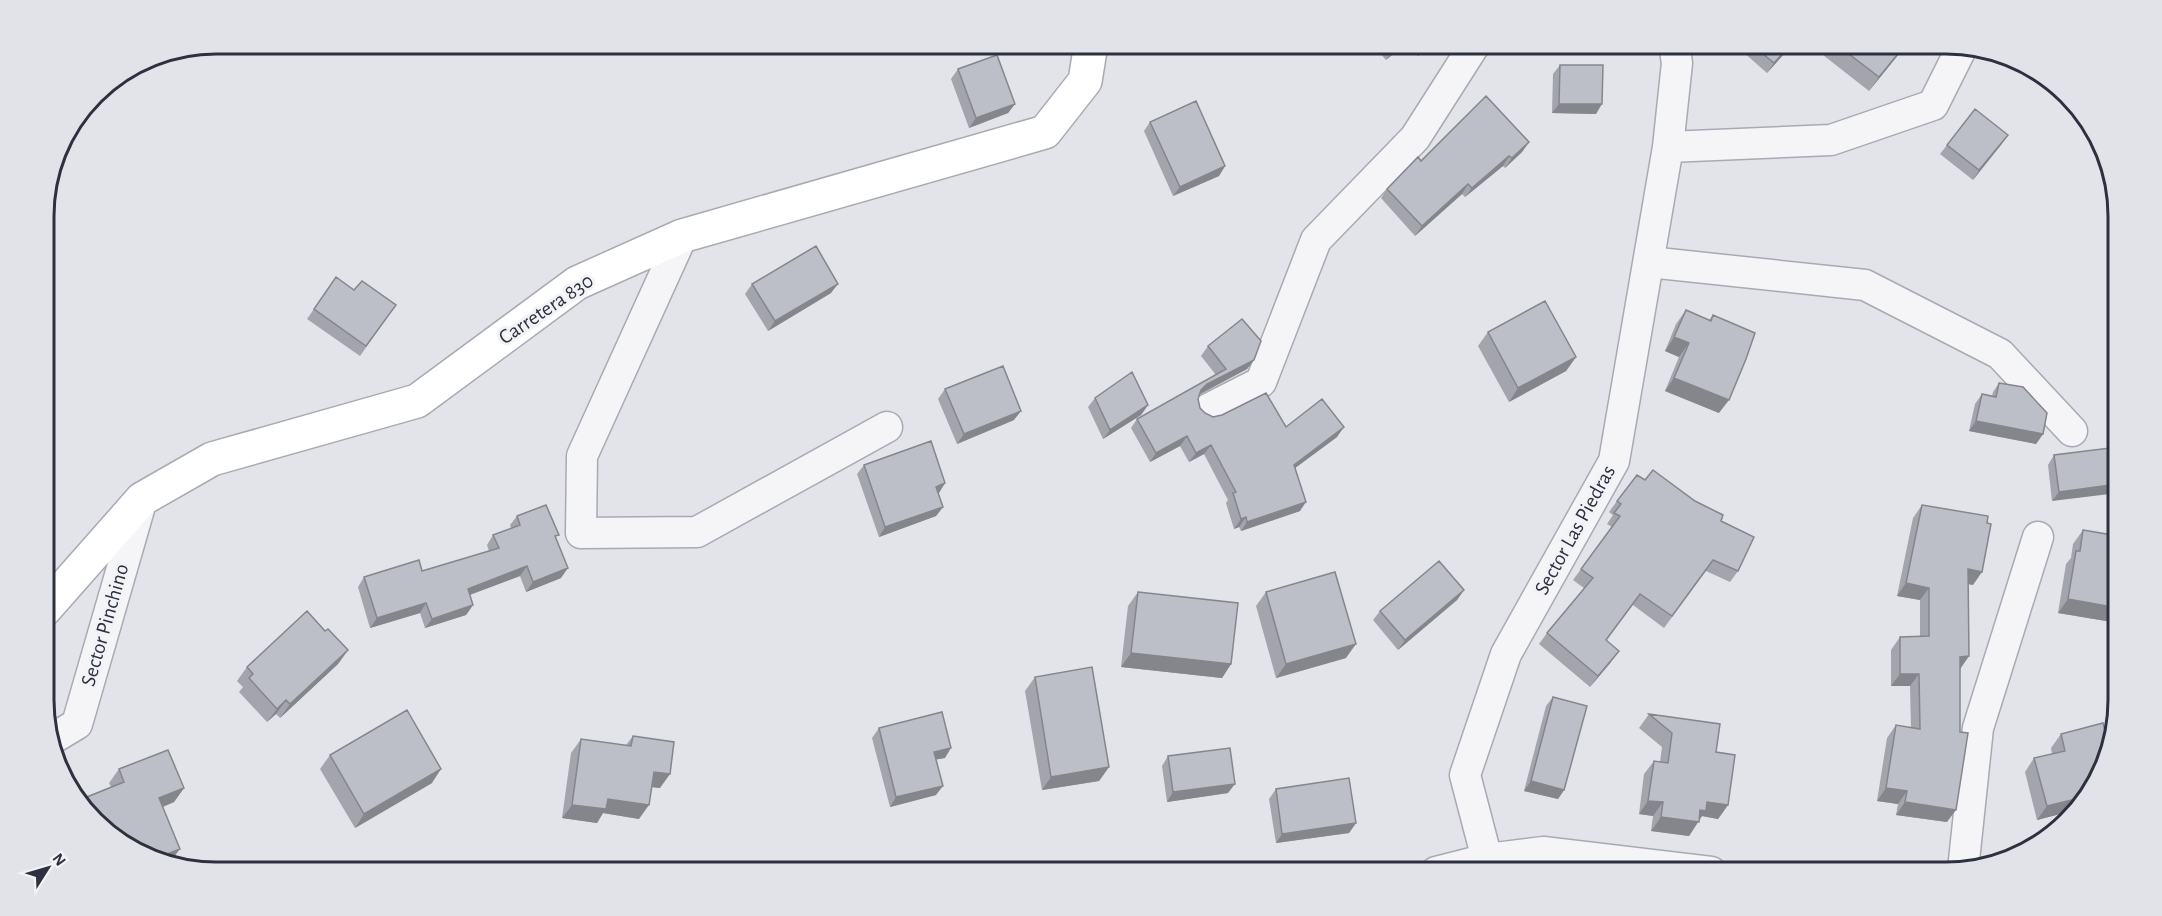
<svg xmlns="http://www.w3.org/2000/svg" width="2162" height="916" font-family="'Alegreya Sans',sans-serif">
<rect width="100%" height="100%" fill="#e2e4e9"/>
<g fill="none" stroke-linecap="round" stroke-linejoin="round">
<g stroke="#a8aab3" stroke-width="33">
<path id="street" d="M 1668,147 L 1831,140 L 1933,105 L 1962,47
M 682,236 L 582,456 L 581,533 L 697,532 L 887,427
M 1649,262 L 1865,285 L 2000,354 L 2072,431
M 1208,409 L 1261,382 L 1316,240 L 1415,138 L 1475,44
M 52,739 L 77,724 L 142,499
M 1487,859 L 1465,775 L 1506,654 L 1614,461 L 1668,147 L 1677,63 L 1674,44
M 1963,870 L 1978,728 L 2038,537
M 1436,872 L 1487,859 L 1543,852 L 1711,872"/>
</g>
<g stroke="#a8aab3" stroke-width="36">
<path id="secondary" d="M 45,609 L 142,499 L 212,459 L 417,401 L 577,283 L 682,236 L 1045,132 L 1085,81 L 1091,44"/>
</g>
<use href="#street" stroke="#f5f5f8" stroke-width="30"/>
<use href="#secondary" stroke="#fff" stroke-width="33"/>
</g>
<path fill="#a3a4ac" d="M 1372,44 L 1405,44 L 1386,60 Z
M 1408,44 L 1433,44 L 1418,56 Z
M 1748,44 L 1793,44 L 1767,73 L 1742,51 Z
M 1809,44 L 1907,44 L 1869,91 Z
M 1560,65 L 1596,114 L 1552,113 L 1553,74 Z
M 958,69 L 1015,104 L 1008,113 L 969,128 L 951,79 Z
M 1150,122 L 1225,166 L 1219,176 L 1173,196 L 1144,131 Z
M 2008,135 L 1973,180 L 1940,154 L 1947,145 Z
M 1529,142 L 1522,152 L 1505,168 L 1503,166 L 1465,197 L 1462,194 L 1415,236 L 1381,198 L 1387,189 L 1421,161 Z
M 336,277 L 354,290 L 396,305 L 360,356 L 307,319 Z
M 752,284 L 831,293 L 768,331 L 745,294 Z
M 1686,310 L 1709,320 L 1713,315 L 1719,413 L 1665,391 L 1679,357 L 1665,351 L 1676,324 Z
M 1488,332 L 1576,357 L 1566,371 L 1509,402 L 1478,346 Z
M 1208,346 L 1254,360 L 1247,369 L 1199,395 L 1198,399 L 1200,408 L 1205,413 L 1213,417 L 1286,427 L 1337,437 L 1295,468 L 1300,511 L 1241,531 L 1239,527 L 1234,529 L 1226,503 L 1228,500 L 1204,454 L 1189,462 L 1180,446 L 1150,462 L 1131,428 L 1137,419 L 1216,375 L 1201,356 Z
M 1999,383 L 2043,434 L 2036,444 L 1969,431 L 1975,404 L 1982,394 L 1992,396 L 1993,392 Z
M 945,389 L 1014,420 L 957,444 L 938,399 Z
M 1095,398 L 1148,405 L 1141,415 L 1103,439 L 1088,407 Z
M 2118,447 L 2052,501 L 2048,465 L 2054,455 Z
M 864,465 L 945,483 L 938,493 L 943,507 L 936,516 L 879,537 L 857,474 Z
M 1645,480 L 1721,521 L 1738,571 L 1730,582 L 1706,571 L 1664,628 L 1633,605 L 1606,640 L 1611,662 L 1590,687 L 1539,644 L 1547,633 L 1584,588 L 1573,580 L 1612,527 L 1607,524 L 1613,515 L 1609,512 L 1617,501 Z
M 1922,505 L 1973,585 L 1968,584 L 1969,656 L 1960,669 L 1947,822 L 1896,815 L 1898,804 L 1877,801 L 1887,738 L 1896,725 L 1911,728 L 1910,686 L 1891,686 L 1891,650 L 1900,637 L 1920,636 L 1920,600 L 1897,596 L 1913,518 Z
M 517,516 L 556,538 L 561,578 L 526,592 L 520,576 L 470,595 L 473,605 L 466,615 L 425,628 L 420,613 L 370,628 L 358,587 L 364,577 L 422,571 L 489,551 L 487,545 L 493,535 L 511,528 L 510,525 Z
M 2083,530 L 2118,536 L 2118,623 L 2058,613 L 2066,564 L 2071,558 L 2073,544 Z
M 1464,590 L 1457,600 L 1398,650 L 1373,620 L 1380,611 Z
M 1138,592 L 1231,664 L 1222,678 L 1121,667 L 1128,606 Z
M 1266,592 L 1346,658 L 1276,678 L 1256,606 Z
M 325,631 L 348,650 L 338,664 L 280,718 L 276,714 L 267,722 L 239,692 L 243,687 L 237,681 L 247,667 Z
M 1035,677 L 1109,767 L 1099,781 L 1042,790 L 1025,691 Z
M 1553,697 L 1564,790 L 1558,799 L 1524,791 L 1546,706 Z
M 1649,714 L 1716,752 L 1728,805 L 1718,819 L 1702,816 L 1689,836 L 1651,831 L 1653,816 L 1639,814 L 1644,774 L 1654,761 L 1660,762 L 1662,747 L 1639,728 Z
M 879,728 L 945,758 L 936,759 L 936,795 L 890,807 L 872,738 Z
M 2061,734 L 2106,766 L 2068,812 L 2037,820 L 2025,772 L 2034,758 L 2052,754 L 2051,748 Z
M 633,736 L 660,788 L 651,787 L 639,819 L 603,813 L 597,823 L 562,818 L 571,753 L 581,739 L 626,745 Z
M 330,755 L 432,783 L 355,828 L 320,769 Z
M 1168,756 L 1228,793 L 1167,802 L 1162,766 Z
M 119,769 L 184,788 L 174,802 L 163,807 L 170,862 L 111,787 L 109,783 Z
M 1276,789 L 1356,823 L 1349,833 L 1276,843 L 1269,799 Z"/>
<path fill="#84868c" d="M 1401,44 L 1405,44 L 1386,60 L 1393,51 Z
M 1428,44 L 1433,44 L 1418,56 L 1425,46 Z
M 1791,44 L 1793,44 L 1767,73 L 1774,63 Z
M 1906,44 L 1907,44 L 1869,91 L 1879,77 Z
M 1015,104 L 1008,113 L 969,128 L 976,118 Z
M 1559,104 L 1602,104 L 1596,114 L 1552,113 Z
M 2008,135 L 2001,145 L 1973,180 L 1979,170 Z
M 1529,142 L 1522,152 L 1505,168 L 1512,158 Z
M 1509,156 L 1503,166 L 1465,197 L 1472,188 Z
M 1225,166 L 1219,176 L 1173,196 L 1180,187 Z
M 1468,184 L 1462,194 L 1415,236 L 1422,226 Z
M 838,284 L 831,293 L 768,331 L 775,321 Z
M 1674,337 L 1689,343 L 1679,357 L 1665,351 Z
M 1576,357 L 1566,371 L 1509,402 L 1518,388 Z
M 1254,360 L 1247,369 L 1200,394 L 1194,399 L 1201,390 L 1207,384 Z
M 1674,378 L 1729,400 L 1719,413 L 1665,391 Z
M 1148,405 L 1141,415 L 1103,439 L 1110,430 Z
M 1021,411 L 1014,420 L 957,444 L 964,434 Z
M 1976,421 L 2043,434 L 2036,444 L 1969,431 Z
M 1344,427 L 1337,437 L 1287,474 L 1294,465 Z
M 1187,436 L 1180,446 L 1150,462 L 1156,453 Z
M 1211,445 L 1204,454 L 1189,462 L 1196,453 Z
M 945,483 L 939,493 L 929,497 L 936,487 Z
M 2118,484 L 2118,493 L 2052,501 L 2059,492 Z
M 1306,502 L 1300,511 L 1241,531 L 1247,522 Z
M 943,507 L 936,516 L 879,537 L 885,527 Z
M 1246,517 L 1239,527 L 1234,529 L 1241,519 Z
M 527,566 L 520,576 L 461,598 L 468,589 Z
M 568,568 L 561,578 L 526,592 L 533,582 Z
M 1968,569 L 1982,572 L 1973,585 L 1959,582 Z
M 1906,583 L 1929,588 L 1920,600 L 1897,596 Z
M 1464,590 L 1457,600 L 1398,650 L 1405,640 Z
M 2068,599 L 2118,608 L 2118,623 L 2058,613 Z
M 426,603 L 420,613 L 370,628 L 377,618 Z
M 473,605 L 466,615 L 425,628 L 432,619 Z
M 1356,644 L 1346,658 L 1276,678 L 1286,664 Z
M 348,650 L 338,664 L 280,718 L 290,704 Z
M 1619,651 L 1611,662 L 1590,687 L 1598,676 Z
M 1131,653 L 1231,664 L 1222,678 L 1121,667 Z
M 1969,656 L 1960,669 L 1960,657 Z
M 1900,674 L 1919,674 L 1910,686 L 1891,686 Z
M 286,700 L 276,714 L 267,722 L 277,709 Z
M 951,748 L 945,758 L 928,761 L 934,752 Z
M 1109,767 L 1099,781 L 1042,790 L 1051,777 Z
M 441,769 L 432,783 L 355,828 L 364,814 Z
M 654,772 L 670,774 L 660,788 L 644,786 Z
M 1531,781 L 1564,790 L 1558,799 L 1524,791 Z
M 1235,784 L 1228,793 L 1167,802 L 1173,792 Z
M 943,786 L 936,795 L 890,807 L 896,797 Z
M 184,788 L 174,802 L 150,812 L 159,798 Z
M 1886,788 L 1907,791 L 1898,804 L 1877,801 Z
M 2080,798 L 2068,812 L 2037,820 L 2047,806 Z
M 608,799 L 649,805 L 639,819 L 603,813 L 597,823 L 562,818 L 572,805 Z
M 1648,801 L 1663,802 L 1653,816 L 1639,814 Z
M 1707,802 L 1728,805 L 1718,819 L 1702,816 L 1689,836 L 1651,831 L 1661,817 Z
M 1905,802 L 1956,810 L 1947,822 L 1896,815 Z
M 1356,823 L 1349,833 L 1276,843 L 1282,834 Z
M 180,849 L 170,862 L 168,863 L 152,860 Z"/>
<path fill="#bdbfc8" stroke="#84868c" stroke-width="1.5" d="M 1387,44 L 1401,44 L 1393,51 Z
M 1751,44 L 1791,44 L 1774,63 Z
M 1836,44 L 1906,44 L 1879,77 Z
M 997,55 L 1015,104 L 976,118 L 958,69 Z
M 1560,65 L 1603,65 L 1602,104 L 1559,104 Z
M 1486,96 L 1529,142 L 1512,158 L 1509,156 L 1472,188 L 1468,184 L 1422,226 L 1387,189 L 1418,157 L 1421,161 Z
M 1196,101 L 1225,166 L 1180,187 L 1150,122 Z
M 1975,109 L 2008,135 L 1979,170 L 1947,145 Z
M 816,246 L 838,284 L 775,321 L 752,284 Z
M 336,277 L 354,290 L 362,281 L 396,305 L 366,346 L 314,309 Z
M 1545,301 L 1576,357 L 1518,388 L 1488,332 Z
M 1686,310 L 1711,321 L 1713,315 L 1755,333 L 1746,359 L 1729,400 L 1674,378 L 1689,343 L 1674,337 Z
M 1242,319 L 1261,341 L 1254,360 L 1207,384 L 1201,390 L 1198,399 L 1200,408 L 1205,413 L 1213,417 L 1222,415 L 1266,393 L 1286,427 L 1322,399 L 1344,427 L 1294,465 L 1306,502 L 1247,522 L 1246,517 L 1241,519 L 1233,493 L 1236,492 L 1211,445 L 1196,453 L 1187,436 L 1156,453 L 1137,419 L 1226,369 L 1208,346 Z
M 1003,366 L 1021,411 L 964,434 L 945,389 Z
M 1132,372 L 1148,405 L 1110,430 L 1095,398 Z
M 1999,383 L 2023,387 L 2047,413 L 2043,434 L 1976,421 L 1982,394 L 1996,397 Z
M 931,441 L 945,483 L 936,487 L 943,507 L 885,527 L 864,465 Z
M 2118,447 L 2118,484 L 2059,492 L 2054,455 Z
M 1653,470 L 1695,501 L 1723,515 L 1721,521 L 1754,537 L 1738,571 L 1713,560 L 1672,616 L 1640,594 L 1606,640 L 1619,651 L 1598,676 L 1547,633 L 1593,578 L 1581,569 L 1620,516 L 1614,513 L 1621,504 L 1617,501 L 1637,475 L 1645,480 Z
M 546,505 L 559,535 L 555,536 L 568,568 L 533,582 L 527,566 L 468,589 L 473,605 L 432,619 L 426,603 L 377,618 L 364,577 L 419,560 L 422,571 L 499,548 L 493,535 L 520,525 L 517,516 Z
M 1922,505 L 1988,516 L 1987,523 L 1991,524 L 1982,572 L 1968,569 L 1969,656 L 1960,657 L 1960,732 L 1968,733 L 1956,810 L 1905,802 L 1907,791 L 1886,788 L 1896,725 L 1920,729 L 1919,674 L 1900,674 L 1900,637 L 1929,636 L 1929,588 L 1906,583 Z
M 2083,530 L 2118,536 L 2118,608 L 2068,599 L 2076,551 L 2080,551 Z
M 1439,561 L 1464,590 L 1405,640 L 1380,611 Z
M 1335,572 L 1356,644 L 1286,664 L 1266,592 Z
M 1138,592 L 1238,603 L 1231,664 L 1131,653 Z
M 307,611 L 325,631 L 328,629 L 348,650 L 290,704 L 286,700 L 277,709 L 249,678 L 253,674 L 247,667 Z
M 1092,667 L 1109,767 L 1051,777 L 1035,677 Z
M 1553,697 L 1587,706 L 1564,790 L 1531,781 Z
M 407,710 L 441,769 L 364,814 L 330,755 Z
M 942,712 L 951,748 L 934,752 L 943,786 L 896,797 L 879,728 Z
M 1649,714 L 1720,724 L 1716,752 L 1735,755 L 1728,805 L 1707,802 L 1706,811 L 1700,810 L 1699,822 L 1661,817 L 1663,802 L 1648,801 L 1654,761 L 1668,763 L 1672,733 Z
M 2103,723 L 2109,747 L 2106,766 L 2080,798 L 2047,806 L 2034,758 L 2065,751 L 2061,734 Z
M 633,736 L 674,742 L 670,774 L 654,772 L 649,805 L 608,799 L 606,809 L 572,805 L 581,739 L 631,746 Z
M 1230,748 L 1235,784 L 1173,792 L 1168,756 Z
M 168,750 L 184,788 L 159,798 L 180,849 L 152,860 L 150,860 L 79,805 L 77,801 L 124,782 L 119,769 Z
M 1349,778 L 1356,823 L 1282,834 L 1276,789 Z
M 448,865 L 452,872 L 435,872 Z
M 1554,867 L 1556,872 L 1542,872 Z"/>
<g text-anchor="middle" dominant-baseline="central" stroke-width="6" stroke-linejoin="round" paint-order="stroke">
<g font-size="21" fill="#2c303f" stroke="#f2f3f7">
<text transform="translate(546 309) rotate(-34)">Carretera 830</text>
<text transform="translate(1575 530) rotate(-61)">Sector Las Piedras</text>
<text transform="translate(105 625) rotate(-74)">Sector Pinchino</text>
</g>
</g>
<path d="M0 0H2162V916H0ZM216 54H1946A162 162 0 0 1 2108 216V700A162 162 0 0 1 1946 862H216A162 162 0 0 1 54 700V216A162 162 0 0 1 216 54Z" fill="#e2e3e8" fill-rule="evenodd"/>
<path fill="none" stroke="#2c303f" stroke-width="3" d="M216 54H1946A162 162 0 0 1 2108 216V700A162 162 0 0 1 1946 862H216A162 162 0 0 1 54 700V216A162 162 0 0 1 216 54Z"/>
<g transform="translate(48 868) rotate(53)" stroke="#f2f3f7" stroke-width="4.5" paint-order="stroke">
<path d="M0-4.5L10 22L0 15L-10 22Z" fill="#2c303f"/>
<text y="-9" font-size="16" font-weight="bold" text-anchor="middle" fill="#2c303f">N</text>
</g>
</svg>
